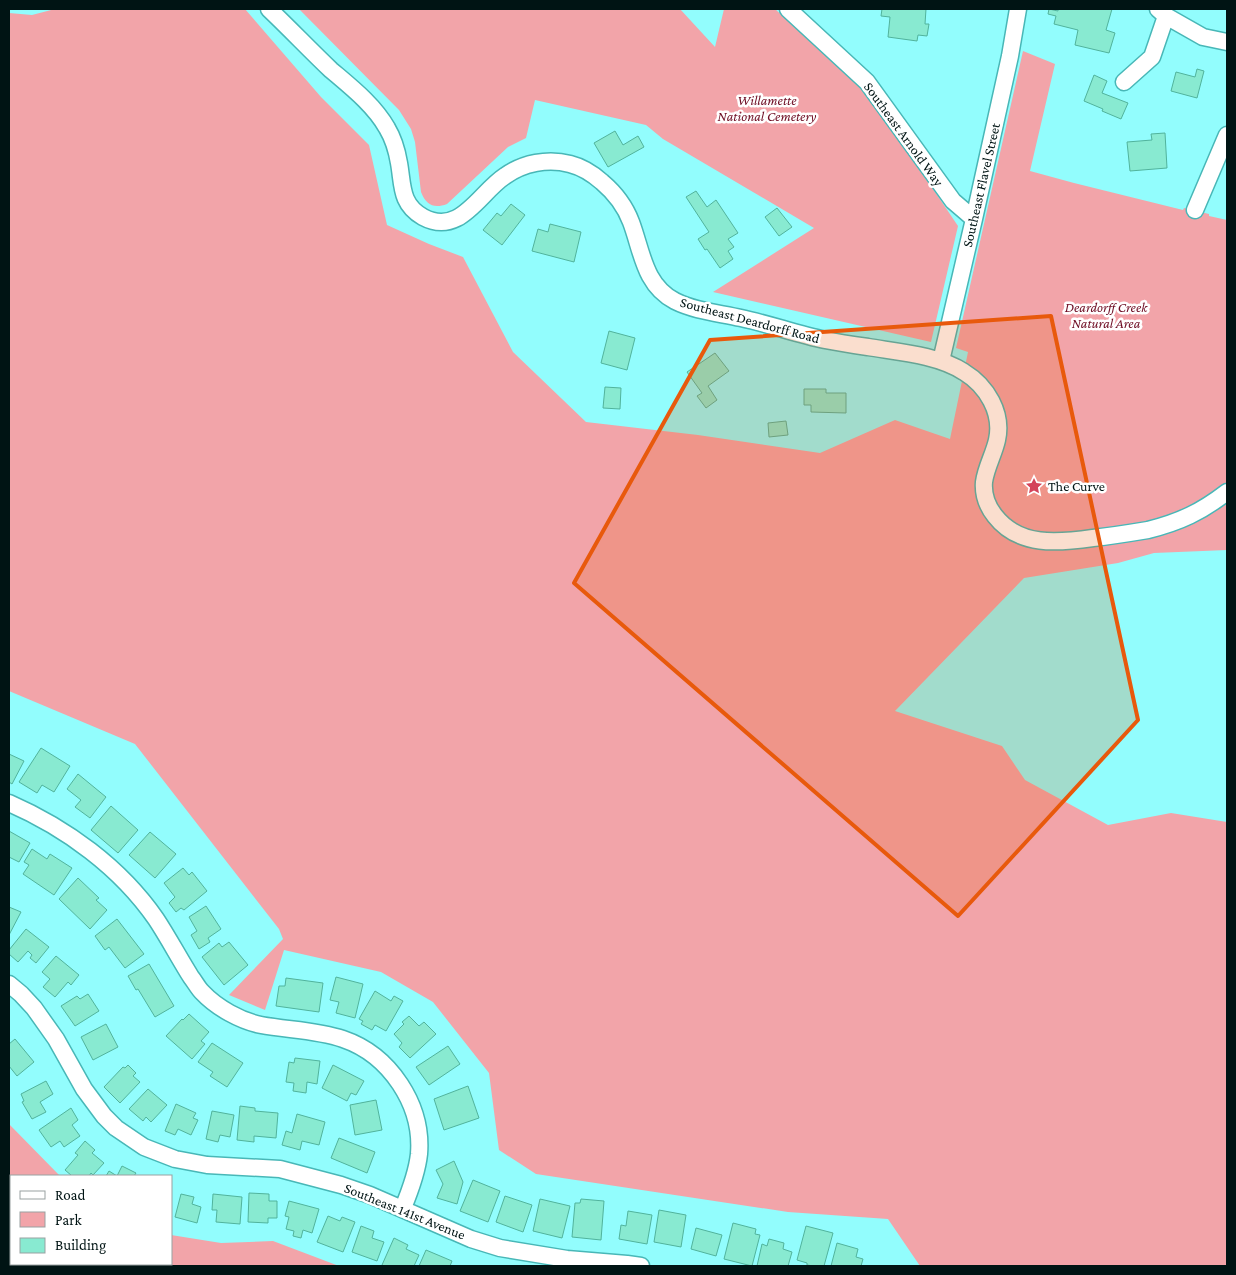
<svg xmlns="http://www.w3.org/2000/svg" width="1236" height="1275" font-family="'Crimson Pro',serif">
<rect width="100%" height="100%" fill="#92fdfd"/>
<path fill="#f2a4a9" d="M 55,9 L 245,9 L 321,97 L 369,145 L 387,225 L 429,244 L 463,257 L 513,352 L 586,422 L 698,435 L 820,453 L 895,420 L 950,439 L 968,352 L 956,348 L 1023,51 L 1055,64 L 1030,171 L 1074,183 L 1183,210 L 1184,208 L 1209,214 L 1209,216 L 1227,220 L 1227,550 L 1154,553 L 1118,563 L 1024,578 L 895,711 L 1002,746 L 1025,780 L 1108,825 L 1171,813 L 1227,822 L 1227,1266 L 920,1266 L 888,1219 L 788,1212 L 536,1174 L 499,1150 L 489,1073 L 433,1002 L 381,972 L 284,950 L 265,1010 L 229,995 L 283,939 L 279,929 L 135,744 L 9,691 L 9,13 L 32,15 Z
M 299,9 L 680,9 L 715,47 L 724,9 L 775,9 L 869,94 L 958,226 L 931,342 L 713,292 L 814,228 L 663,139 L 646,125 L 535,100 L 526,138 L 508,147 L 447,204 C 434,209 426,205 421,192 L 415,142 L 411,129 L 399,110 Z
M 9,1124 L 60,1176 L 11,1176 L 11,1264 L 171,1264 L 171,1235 L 221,1243 L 273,1241 L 339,1266 L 9,1266 Z"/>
<path fill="#88ead1" stroke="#51b39c" d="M 882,9 L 926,9 L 925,24 L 929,24 L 927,36 L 918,35 L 917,41 L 888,37 L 890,17 L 881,16 Z
M 1049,9 L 1058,11 L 1058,9 L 1112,9 L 1106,30 L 1115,33 L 1109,53 L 1075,45 L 1078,30 L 1054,24 L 1056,16 L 1048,14 Z
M 1197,69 L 1204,71 L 1197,98 L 1171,91 L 1176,72 L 1195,77 Z
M 1094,75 L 1107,81 L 1102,93 L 1128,103 L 1121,119 L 1102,111 L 1103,109 L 1084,101 Z
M 615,131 L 623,145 L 638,136 L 644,147 L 608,167 L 594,143 Z
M 1165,133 L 1167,168 L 1130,171 L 1127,142 L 1152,140 L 1151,134 Z
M 696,191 L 707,207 L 716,200 L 738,233 L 728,239 L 734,247 L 728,251 L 733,259 L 720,268 L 707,249 L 705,250 L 698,239 L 709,232 L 686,197 Z
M 511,204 L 525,215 L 502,245 L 483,230 L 497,213 L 501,216 Z
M 777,208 L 792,227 L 779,236 L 765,217 Z
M 550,224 L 581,232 L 574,262 L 532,251 L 538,229 L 548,232 Z
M 609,331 L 635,338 L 627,370 L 601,363 Z
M 715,353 L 729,371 L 708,386 L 717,400 L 706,408 L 697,396 L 702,393 L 687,372 Z
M 605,387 L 621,388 L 620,409 L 603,408 Z
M 804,389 L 826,389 L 826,393 L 846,393 L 846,413 L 811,412 L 811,405 L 804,405 Z
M 786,421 L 788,435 L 769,437 L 768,423 Z
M 41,748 L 70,766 L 54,792 L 42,785 L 37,793 L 19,782 Z
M 9,754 L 24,761 L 12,784 L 9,782 Z
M 78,774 L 106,797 L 90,818 L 75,807 L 81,800 L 67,789 Z
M 111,806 L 138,830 L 118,853 L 91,830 Z
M 9,831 L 30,843 L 19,862 L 9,857 Z
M 150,832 L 176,854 L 155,878 L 129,855 Z
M 32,849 L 47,859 L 50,854 L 72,868 L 54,895 L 23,874 L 29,865 L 24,862 Z
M 183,868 L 189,875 L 192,872 L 207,891 L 184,910 L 181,908 L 176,912 L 169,903 L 175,897 L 164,883 Z
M 78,878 L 99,898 L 96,900 L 107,910 L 90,929 L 59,899 Z
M 206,906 L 221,929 L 208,938 L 210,942 L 199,949 L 191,935 L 197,931 L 189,917 Z
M 9,907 L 21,912 L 9,935 Z
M 117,919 L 144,954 L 125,968 L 109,947 L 105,950 L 95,936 Z
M 26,929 L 49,947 L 36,963 L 30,958 L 32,955 L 28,951 L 18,962 L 9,954 L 9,950 Z
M 229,942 L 248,965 L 224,985 L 202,957 L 219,943 L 222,947 Z
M 56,956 L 79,975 L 71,985 L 68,982 L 55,997 L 43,987 L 50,979 L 42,972 Z
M 149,964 L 174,1006 L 155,1017 L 138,989 L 136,990 L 128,976 Z
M 336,977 L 363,984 L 355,1018 L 336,1013 L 339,1002 L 330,1000 Z
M 286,978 L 323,983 L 319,1012 L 276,1006 L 279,986 L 285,986 Z
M 375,991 L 391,1001 L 394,996 L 403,1001 L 386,1031 L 375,1025 L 372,1030 L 361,1024 L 363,1021 L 359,1019 Z
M 88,994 L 99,1011 L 75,1026 L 61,1006 L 77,996 L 80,999 Z
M 189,1014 L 209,1032 L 201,1041 L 205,1044 L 192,1059 L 166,1036 L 182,1019 L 183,1020 Z
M 409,1016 L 419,1026 L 424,1022 L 436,1034 L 410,1058 L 399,1047 L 402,1043 L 394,1034 L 404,1024 L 402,1022 Z
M 106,1024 L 118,1047 L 93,1060 L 81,1037 Z
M 15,1039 L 34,1062 L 17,1076 L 9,1066 L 9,1044 Z
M 212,1043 L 243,1063 L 227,1087 L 210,1076 L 213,1072 L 198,1062 Z
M 448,1046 L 460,1064 L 429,1085 L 416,1067 Z
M 295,1058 L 320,1061 L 317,1084 L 307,1082 L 306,1093 L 293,1091 L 294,1083 L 286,1082 L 289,1062 L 294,1063 Z
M 128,1065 L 136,1073 L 133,1076 L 140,1082 L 120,1103 L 104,1087 L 123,1067 L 125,1068 Z
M 333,1065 L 364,1081 L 356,1095 L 351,1093 L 347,1101 L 322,1088 Z
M 46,1081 L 53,1094 L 40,1102 L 46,1112 L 32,1119 L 22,1102 L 24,1101 L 21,1094 Z
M 468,1086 L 479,1118 L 444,1130 L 434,1099 Z
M 148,1089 L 167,1105 L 151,1122 L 146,1117 L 143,1121 L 129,1109 Z
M 376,1100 L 382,1130 L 355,1135 L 350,1105 Z
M 176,1104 L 196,1113 L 193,1118 L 198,1120 L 191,1135 L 178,1129 L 175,1135 L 165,1131 Z
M 240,1106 L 255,1108 L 255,1111 L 278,1113 L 276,1138 L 254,1136 L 254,1142 L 237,1140 Z
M 71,1108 L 78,1120 L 72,1125 L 80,1136 L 64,1147 L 60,1141 L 51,1147 L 39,1130 Z
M 212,1111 L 234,1115 L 230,1137 L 220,1135 L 218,1142 L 206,1139 Z
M 297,1114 L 325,1122 L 319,1145 L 302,1141 L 300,1150 L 282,1145 L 286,1131 L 292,1133 Z
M 339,1138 L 375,1152 L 367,1173 L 331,1158 Z
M 85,1141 L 95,1150 L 92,1153 L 104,1163 L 93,1175 L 91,1173 L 89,1176 L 72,1176 L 65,1170 L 78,1155 L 75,1153 Z
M 454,1161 L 463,1182 L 457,1204 L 437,1198 L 443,1184 L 436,1170 Z
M 122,1166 L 136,1173 L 134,1176 L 106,1176 L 109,1171 L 117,1176 Z
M 473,1180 L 500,1191 L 488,1222 L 460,1211 Z
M 249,1193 L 269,1194 L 269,1201 L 277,1201 L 277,1218 L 268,1218 L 268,1223 L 248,1222 Z
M 181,1194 L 194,1197 L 192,1204 L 201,1207 L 197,1223 L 175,1217 Z
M 213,1194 L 242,1197 L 240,1224 L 216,1222 L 217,1210 L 212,1210 Z
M 505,1196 L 532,1205 L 523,1232 L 496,1222 Z
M 540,1199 L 570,1206 L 562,1238 L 533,1231 Z
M 581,1199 L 604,1201 L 601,1240 L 572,1237 L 575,1203 L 580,1203 Z
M 289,1201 L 319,1209 L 312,1233 L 303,1230 L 301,1238 L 293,1236 L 294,1231 L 286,1229 L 289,1217 L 285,1216 Z
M 659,1210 L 686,1215 L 681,1247 L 654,1242 Z
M 628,1211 L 652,1215 L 647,1244 L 619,1239 L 621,1225 L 626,1226 Z
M 328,1216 L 340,1221 L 342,1217 L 355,1222 L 343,1252 L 317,1242 Z
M 733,1223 L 756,1229 L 755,1234 L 760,1235 L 752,1266 L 724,1259 Z
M 361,1226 L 374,1231 L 372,1238 L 384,1242 L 377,1261 L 352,1252 Z
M 806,1226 L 833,1233 L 824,1266 L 813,1266 L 807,1265 L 807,1263 L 797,1260 Z
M 696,1228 L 722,1235 L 716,1256 L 691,1249 Z
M 394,1238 L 408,1245 L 406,1249 L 419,1255 L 414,1266 L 385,1266 L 382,1265 Z
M 769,1239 L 784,1243 L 783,1249 L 792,1252 L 788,1266 L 757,1266 L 762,1244 L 767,1246 Z
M 837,1243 L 858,1249 L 856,1257 L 863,1259 L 861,1266 L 831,1266 Z
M 426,1250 L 452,1261 L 450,1266 L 419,1266 Z"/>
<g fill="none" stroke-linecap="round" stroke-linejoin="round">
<g stroke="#48b7b7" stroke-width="19">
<path id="minor" d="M 269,9 C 290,29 310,50 331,70 C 351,87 374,105 387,128 C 393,138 397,151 399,163 C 403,185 400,204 423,217 C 460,237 479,193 505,176 C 523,163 548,158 570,164 C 582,167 593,174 602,182 C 615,193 625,206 631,222 C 642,251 644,285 675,301 C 695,311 719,313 741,318 C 769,324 797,334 825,340 C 840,343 854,345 868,347 C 898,352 938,355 964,372 C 987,386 1003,413 997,440 C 994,454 986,467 984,482 C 983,494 987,506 995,516 C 1019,547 1058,543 1093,538 C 1111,536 1130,533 1148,530 C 1180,522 1201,512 1227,492
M 788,9 L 867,82 L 953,201 L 974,219
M 1158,9 L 1166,16 L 1203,37 L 1227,42
M 1124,82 L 1152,57 L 1166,16
M 1195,210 L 1227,135
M 941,361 L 974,219 L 1010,56 L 1018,9
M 9,803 C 66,828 120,867 156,919 C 168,937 179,958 191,977 C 195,982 198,988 202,992 C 217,1008 241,1021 261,1025 C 288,1030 317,1030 343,1039 C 390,1055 423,1105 419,1154 C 417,1173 410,1191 403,1208
M 9,984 L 21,994 L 34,1008 L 56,1039 L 84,1089 L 104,1116 L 116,1128 L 144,1147 L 175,1159 L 207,1165 L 280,1169 L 341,1185 L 370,1195 L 471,1239 L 500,1248 L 567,1259 L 627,1264 L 641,1266"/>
</g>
<use href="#minor" stroke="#fff" stroke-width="16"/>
</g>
<path fill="#e8590c" fill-opacity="0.2" stroke="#e8590c" stroke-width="4" stroke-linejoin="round" d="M 1051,316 L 1138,720 L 958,916 L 574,583 L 710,340 Z"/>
<defs>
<g id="sight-bare" transform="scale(1.35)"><path d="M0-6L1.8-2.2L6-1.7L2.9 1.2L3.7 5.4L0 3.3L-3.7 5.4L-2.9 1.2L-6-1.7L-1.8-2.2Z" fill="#d4435a" stroke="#fff" stroke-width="2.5" paint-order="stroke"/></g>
</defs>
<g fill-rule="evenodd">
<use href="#sight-bare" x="1034" y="486"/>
</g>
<g text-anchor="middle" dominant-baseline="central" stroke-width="5" stroke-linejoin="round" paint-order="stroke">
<g font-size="14" font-style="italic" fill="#6e0c23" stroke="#fff">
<text x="767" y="100">Willamette<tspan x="767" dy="16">National Cemetery</tspan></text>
<text x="1106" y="307">Deardorff Creek<tspan x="1106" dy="16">Natural Area</tspan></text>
</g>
<g font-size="14" fill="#001414" stroke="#fff">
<text transform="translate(904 134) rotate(54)">Southeast Arnold Way</text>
<text transform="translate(981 185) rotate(-77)">Southeast Flavel Street</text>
<text transform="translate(750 320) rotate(15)">Southeast Deardorff Road</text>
<text transform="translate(405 1211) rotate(22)">Southeast 141st Avenue</text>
</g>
<g font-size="14" fill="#001414" stroke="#fff" text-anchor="start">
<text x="1048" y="486">The Curve</text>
</g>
</g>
<rect width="1236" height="1275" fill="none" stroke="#001414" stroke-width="20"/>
<rect x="10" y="1175" width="162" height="90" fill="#ffffff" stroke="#99a1a1"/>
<rect x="20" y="1191" width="25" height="8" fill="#ffffff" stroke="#99a1a1"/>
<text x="55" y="1200" font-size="15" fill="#001414">Road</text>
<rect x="20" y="1212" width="25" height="15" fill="#f2a4a9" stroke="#99a1a1"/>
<text x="55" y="1225" font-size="15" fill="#001414">Park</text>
<rect x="20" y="1238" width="25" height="15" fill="#88ead1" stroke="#99a1a1"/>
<text x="55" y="1250" font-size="15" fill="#001414">Building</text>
</svg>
